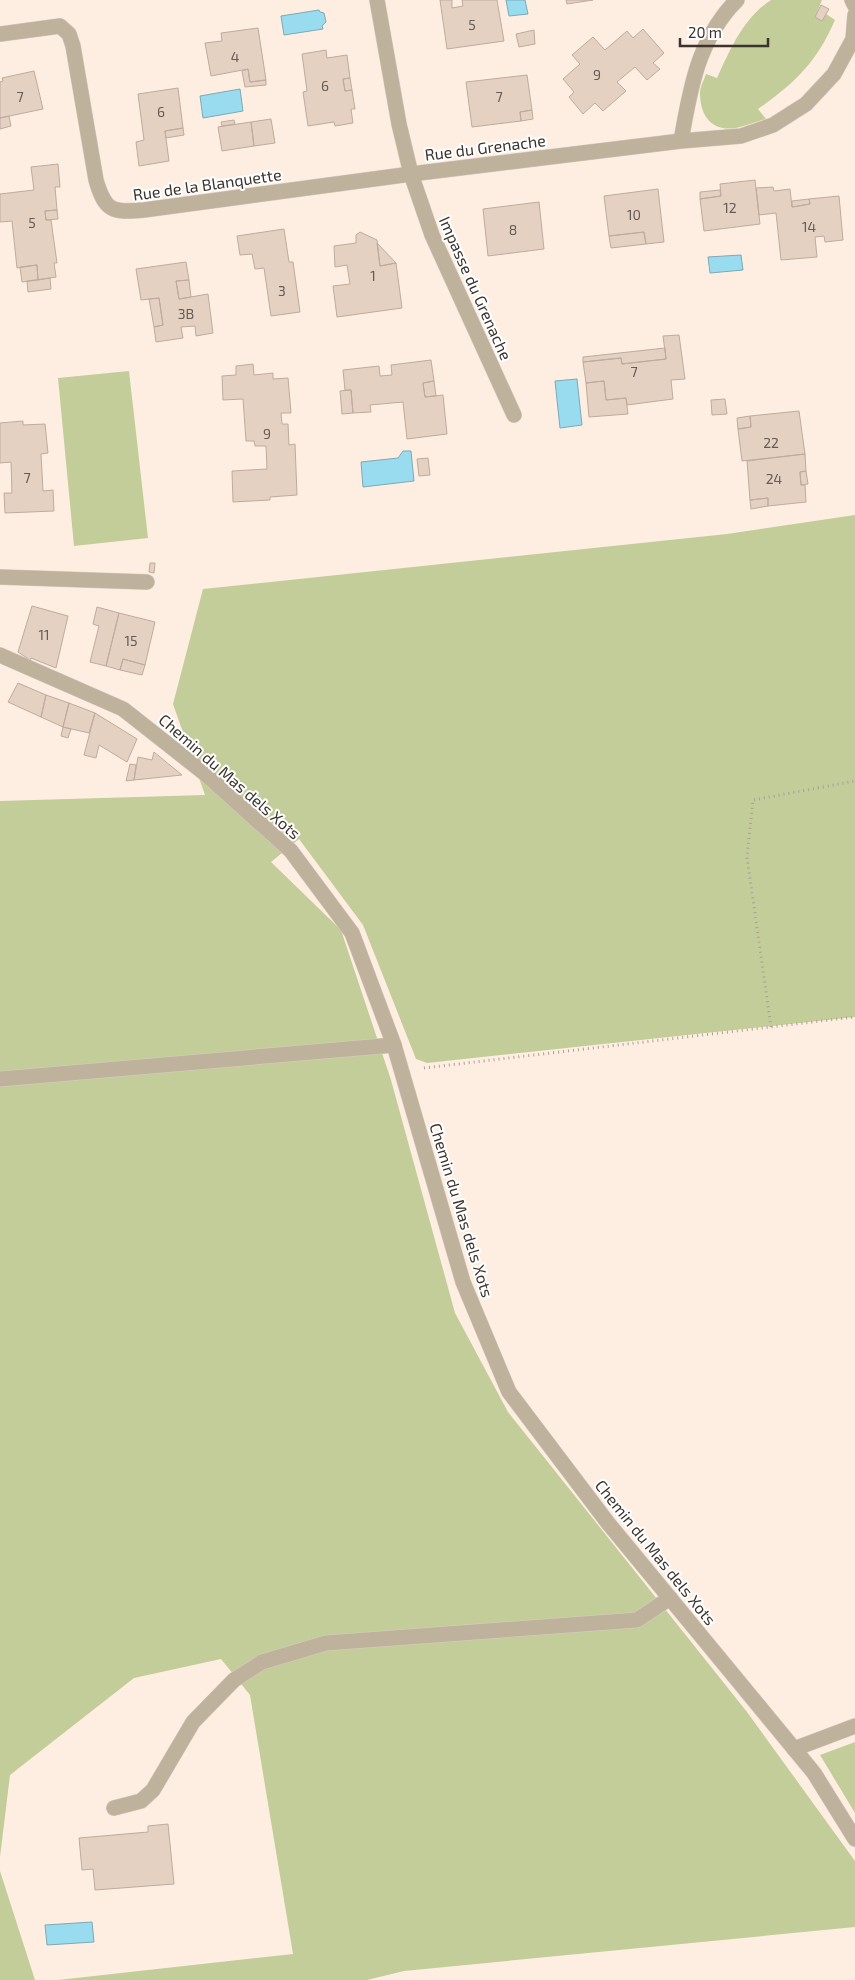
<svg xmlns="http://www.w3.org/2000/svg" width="855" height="1980" font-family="'Exo 2',sans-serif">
<rect width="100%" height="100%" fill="#feeee2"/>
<path fill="#c2cd99" d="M 771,0 L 822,0 L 815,17 L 822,21 L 826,14 L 835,20 C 817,62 794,84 758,109 L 766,119 C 756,122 746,126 736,128 C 711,132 700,115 700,93 C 700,87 704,80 706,74 L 717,78 C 730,50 743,18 771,0 Z
M 129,371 L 148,538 L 74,546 L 58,378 Z
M 855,515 L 855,1017 L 427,1063 L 416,1059 L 363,925 L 299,839 L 271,862 L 341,930 L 391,1080 L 455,1313 L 508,1412 L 747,1712 L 855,1861 L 855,1927 L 404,1971 L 367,1980 L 58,1980 L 293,1954 L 250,1695 L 221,1659 L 134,1678 L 10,1775 L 0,1857 L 0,801 L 205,795 L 173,704 L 203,589 L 727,534 Z
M 855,1742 L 855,1813 L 820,1755 Z
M 0,1871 L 35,1980 L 0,1980 Z"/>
<path fill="#99dcef" stroke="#7da9b5" d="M 506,0 L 525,0 L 528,14 L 509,16 Z
M 319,10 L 320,12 L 324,13 L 326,22 L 322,26 L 323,29 L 284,35 L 281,16 Z
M 240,89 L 243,111 L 203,118 L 200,96 Z
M 741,255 L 743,270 L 710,273 L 708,257 Z
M 577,379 L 582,425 L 560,428 L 555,381 Z
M 403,451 L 411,451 L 414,481 L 363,487 L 361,462 L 398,458 Z
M 92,1922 L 94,1942 L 47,1945 L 45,1925 Z"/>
<path fill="#e5d1c2" stroke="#beab9d" d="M 440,0 L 452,0 L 452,8 L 463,6 L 462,0 L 497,0 L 504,41 L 447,49 Z
M 566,0 L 593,0 L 567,4 Z
M 821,5 L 829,9 L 822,21 L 815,17 Z
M 258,28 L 266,80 L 250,82 L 248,69 L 211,76 L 205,43 L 222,41 L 221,33 Z
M 643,29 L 664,53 L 653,63 L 660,69 L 647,80 L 635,67 L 617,82 L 626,91 L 603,111 L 595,103 L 583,114 L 569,97 L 574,92 L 563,79 L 580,64 L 572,55 L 593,37 L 605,50 L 627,31 L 633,38 Z
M 534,30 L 535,44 L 519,47 L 516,34 Z
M 326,50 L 327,58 L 347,55 L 350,78 L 343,79 L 345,91 L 352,90 L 355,109 L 351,109 L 353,123 L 335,126 L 334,122 L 308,126 L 303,92 L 307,91 L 302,54 Z
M 248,69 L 250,82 L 266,80 L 266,85 L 245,87 L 242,71 Z
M 34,71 L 43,109 L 0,118 L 0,82 L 3,81 L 2,78 Z
M 527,75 L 532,110 L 520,112 L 521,121 L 472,127 L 466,82 Z
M 350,78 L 352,90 L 345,91 L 343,79 Z
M 178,88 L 183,128 L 165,131 L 169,161 L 139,166 L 136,142 L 144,140 L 138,94 Z
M 532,110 L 533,119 L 521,121 L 520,112 Z
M 9,116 L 11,126 L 0,129 L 0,118 Z
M 271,119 L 275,143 L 254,146 L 251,122 Z
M 234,120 L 235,124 L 222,126 L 221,122 Z
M 251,122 L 254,146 L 222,151 L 218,127 Z
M 183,128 L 184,135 L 166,138 L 165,131 Z
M 58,164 L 60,187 L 55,187 L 57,210 L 45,211 L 46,220 L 51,220 L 57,263 L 54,263 L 56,277 L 38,280 L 37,265 L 17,268 L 12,221 L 0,222 L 0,194 L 34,190 L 31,167 Z
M 755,180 L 760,224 L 704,231 L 700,199 L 721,196 L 720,184 Z
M 773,187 L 774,191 L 790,189 L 792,207 L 810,204 L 809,199 L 839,196 L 843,240 L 825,242 L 824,236 L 815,237 L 817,257 L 781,260 L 776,213 L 759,215 L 756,188 Z
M 658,189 L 664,242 L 646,244 L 644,232 L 609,236 L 604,196 Z
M 720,190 L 721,196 L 700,199 L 700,192 Z
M 809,199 L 810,204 L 792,207 L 792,201 Z
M 539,202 L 544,249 L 488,256 L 483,209 Z
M 57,210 L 58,219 L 46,220 L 45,211 Z
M 284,229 L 289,262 L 293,262 L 300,312 L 271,316 L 264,268 L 255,269 L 252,254 L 240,255 L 237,236 Z
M 360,232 L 377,240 L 380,266 L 396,263 L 402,308 L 337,317 L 333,286 L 350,284 L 347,265 L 335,267 L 334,246 L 356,243 L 356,235 Z
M 644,232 L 646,244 L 611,248 L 609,236 Z
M 377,243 L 396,263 L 380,266 Z
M 186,262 L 189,280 L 176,281 L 179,299 L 208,294 L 213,333 L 196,336 L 195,326 L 181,327 L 183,338 L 156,342 L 154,327 L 163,325 L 159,298 L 141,300 L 136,269 Z
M 37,265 L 38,280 L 22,282 L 20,267 Z
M 50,278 L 51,289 L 28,292 L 27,281 Z
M 189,280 L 191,297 L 179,299 L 176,281 Z
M 159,298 L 163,325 L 154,327 L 149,299 Z
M 679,335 L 685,379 L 671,380 L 673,399 L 627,405 L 626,398 L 606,400 L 604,381 L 586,383 L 583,362 L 621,358 L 622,364 L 666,359 L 663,336 Z
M 665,348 L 666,359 L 622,364 L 621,358 L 583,362 L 583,357 Z
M 431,360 L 434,381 L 423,383 L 425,397 L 443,395 L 447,434 L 407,439 L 403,402 L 370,405 L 371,412 L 353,413 L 351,390 L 345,390 L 343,370 L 379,366 L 380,376 L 392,375 L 391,365 Z
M 253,364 L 254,375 L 273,373 L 273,379 L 288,378 L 291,413 L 281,413 L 282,424 L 288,424 L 289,445 L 295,444 L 297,495 L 270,497 L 270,500 L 233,502 L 232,471 L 267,469 L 266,446 L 255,446 L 254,441 L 246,441 L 243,399 L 223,400 L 222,376 L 236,375 L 236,366 Z
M 434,381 L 436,396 L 425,397 L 423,383 Z
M 604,381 L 606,400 L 626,398 L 628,414 L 589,417 L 586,383 Z
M 351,390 L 353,413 L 342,414 L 340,391 Z
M 725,399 L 727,414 L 712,415 L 711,400 Z
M 799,411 L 805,454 L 742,461 L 738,429 L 751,427 L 750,416 Z
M 750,416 L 751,427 L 738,429 L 737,418 Z
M 23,421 L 23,425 L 45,424 L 48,453 L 41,454 L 43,491 L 53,490 L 54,511 L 5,513 L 4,493 L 12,493 L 11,462 L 0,463 L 0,423 Z
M 805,454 L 806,471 L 800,472 L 801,485 L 805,485 L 806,502 L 768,506 L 768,498 L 750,500 L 747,461 Z
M 428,458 L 430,475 L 419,476 L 417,459 Z
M 806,471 L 808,484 L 801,485 L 800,472 Z
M 768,498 L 768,506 L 751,509 L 750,500 Z
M 150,563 L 155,563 L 154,573 L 149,572 Z
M 32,606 L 68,616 L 56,668 L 31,658 L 30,660 L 18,652 Z
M 97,607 L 119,613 L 106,666 L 90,662 L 99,626 L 93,624 Z
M 119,613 L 155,622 L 145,665 L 123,659 L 120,670 L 106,666 Z
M 123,659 L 145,665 L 142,675 L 120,670 Z
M 18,683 L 46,695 L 41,717 L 8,702 Z
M 46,695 L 69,703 L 63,727 L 41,717 Z
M 69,703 L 95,713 L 89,733 L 63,727 Z
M 95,713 L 137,739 L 127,762 L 99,745 L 96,758 L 84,755 Z
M 63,727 L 71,729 L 68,738 L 61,736 Z
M 154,752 L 182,775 L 134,780 L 138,757 L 152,760 Z
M 130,764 L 136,765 L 134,780 L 126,781 Z
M 168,1824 L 174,1884 L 95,1890 L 93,1869 L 82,1870 L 79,1838 L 148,1832 L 148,1826 Z"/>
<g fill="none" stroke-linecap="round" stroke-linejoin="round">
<g stroke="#dbccc2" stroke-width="16">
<path id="service" d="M 0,577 L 147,582
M 0,1079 L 394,1045
M 794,1749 L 855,1726
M 114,1808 L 141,1801 L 153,1790 L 193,1722 L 234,1680 L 262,1662 L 326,1643 L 637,1620 L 670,1598"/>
</g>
<g stroke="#dbccc2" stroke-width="16">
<path id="minor" d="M 377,0 L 399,124 L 411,174 L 681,141 L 741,136 L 773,125 L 806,104 L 834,74 L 853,39 L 855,15
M 852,0 L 855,6
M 0,34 L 60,26 L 69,34 L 73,46 L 96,180 C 105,211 112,213 144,210 L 411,174 L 432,235 L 514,415
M 681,141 C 690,89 698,39 737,0
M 0,655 L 123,709 L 203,772 L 291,851 L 352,933 L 394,1045 L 463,1282 L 509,1392 L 608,1523 L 814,1773 L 855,1839"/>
</g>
<path stroke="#ac9f96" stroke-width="3" stroke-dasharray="1 4" stroke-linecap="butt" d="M 771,1027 L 747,857 L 753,800 L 855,781
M 424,1068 L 855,1017"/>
<use href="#service" stroke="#bfb29d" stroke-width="15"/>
<use href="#minor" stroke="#bfb29d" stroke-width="15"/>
</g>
<g text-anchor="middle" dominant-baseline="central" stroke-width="4" stroke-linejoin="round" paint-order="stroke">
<g font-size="14" fill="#665a53">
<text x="472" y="24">5</text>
<text x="235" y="56">4</text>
<text x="597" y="74">9</text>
<text x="325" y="85">6</text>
<text x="20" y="96">7</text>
<text x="499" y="96">7</text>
<text x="161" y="111">6</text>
<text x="730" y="207">12</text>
<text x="634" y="214">10</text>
<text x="32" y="222">5</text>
<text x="809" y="226">14</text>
<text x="513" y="229">8</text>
<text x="373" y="275">1</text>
<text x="282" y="290">3</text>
<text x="186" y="313">3B</text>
<text x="634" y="371">7</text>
<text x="267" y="433">9</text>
<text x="771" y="442">22</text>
<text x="27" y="477">7</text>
<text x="774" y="478">24</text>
<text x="44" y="634">11</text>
<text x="131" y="640">15</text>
</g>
<g font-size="16" fill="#3b332e" stroke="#fff">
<text transform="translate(485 147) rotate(-7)">Rue du Grenache</text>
<text transform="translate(207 184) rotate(-8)">Rue de la Blanquette</text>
<text transform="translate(476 288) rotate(66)">Impasse du Grenache</text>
<text transform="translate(230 776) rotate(41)">Chemin du Mas dels Xots</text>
<text transform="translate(462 1210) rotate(73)">Chemin du Mas dels Xots</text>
<text transform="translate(656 1552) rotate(51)">Chemin du Mas dels Xots</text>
</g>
</g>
<path d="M680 38v8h88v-8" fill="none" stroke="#3b332e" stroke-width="2.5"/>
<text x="688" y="38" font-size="15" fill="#3b332e" stroke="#ffffff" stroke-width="4" paint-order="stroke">20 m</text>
</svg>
